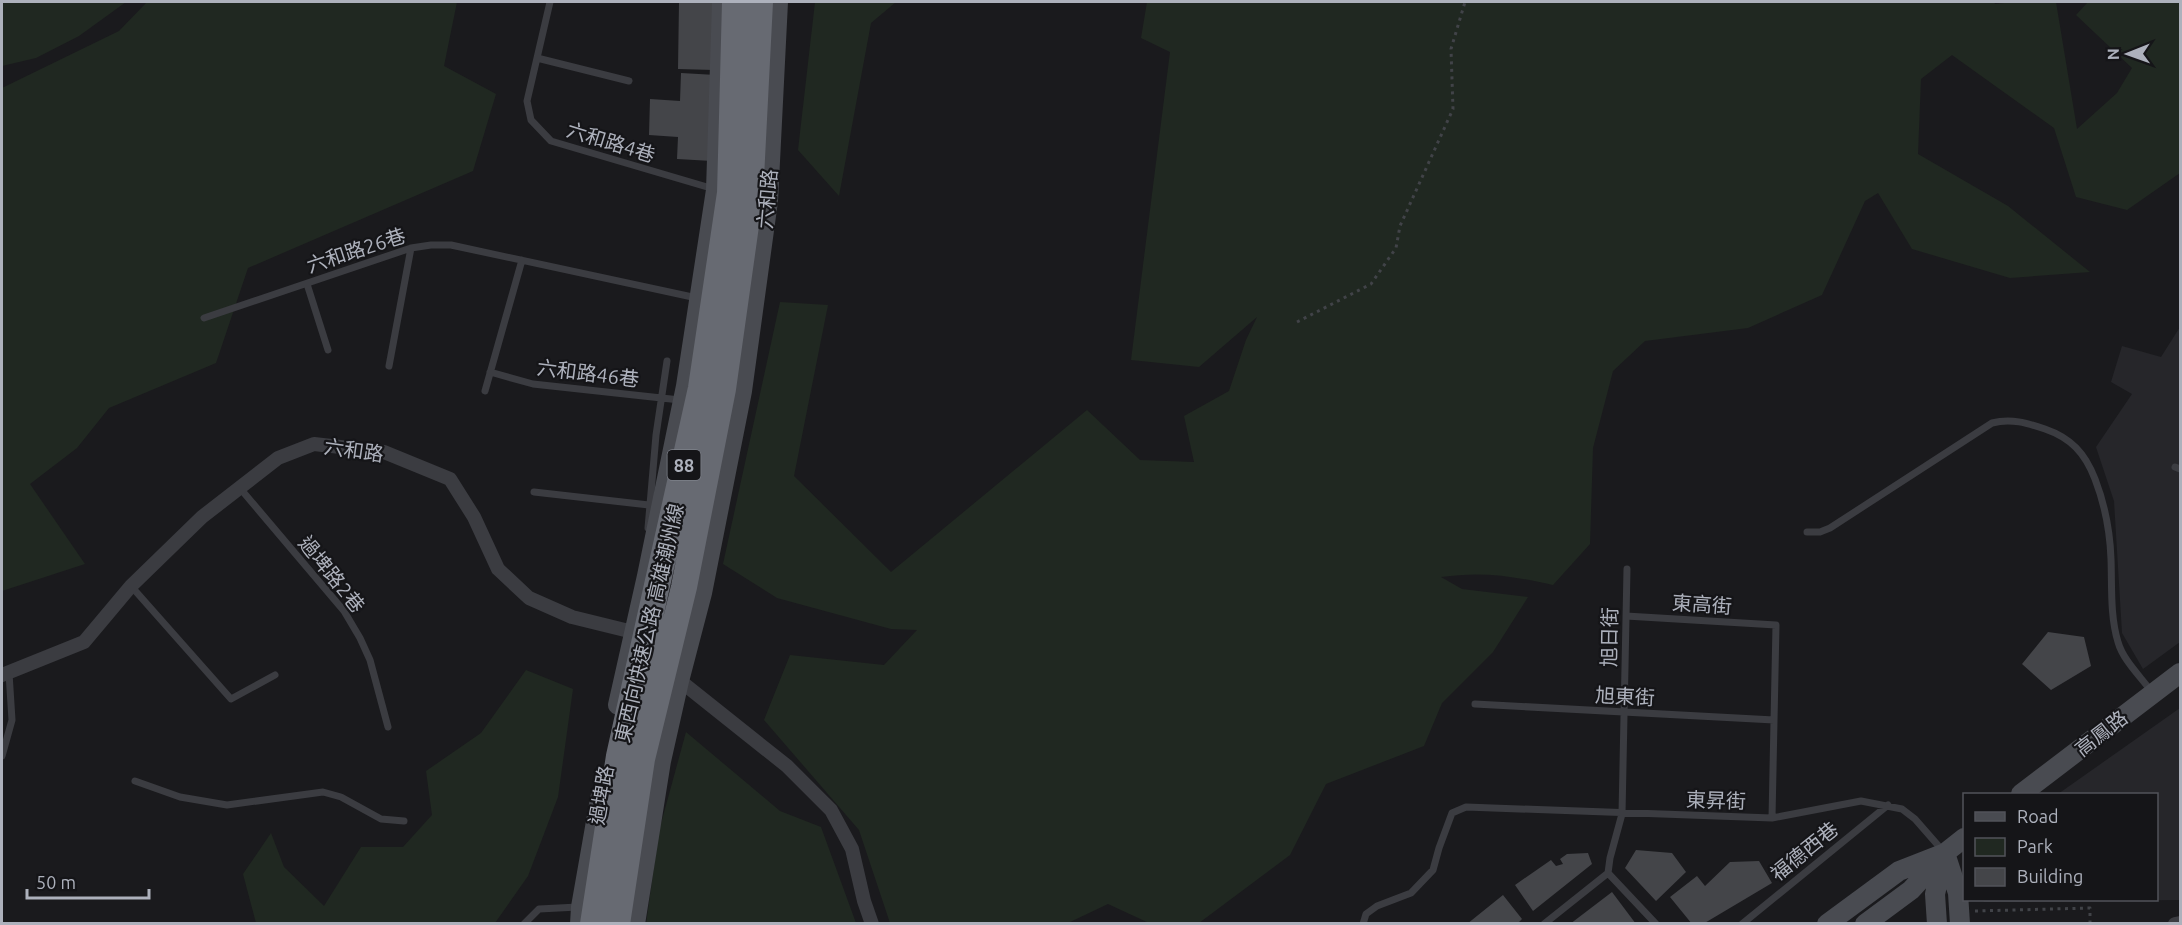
<svg xmlns="http://www.w3.org/2000/svg" width="2182" height="925" font-family="Ubuntu,'Noto Sans TC',sans-serif">
<rect width="100%" height="100%" fill="#1a1a1d"/>
<path fill="#26262a" d="M 2180,327 L 2180,642 L 2143,669 L 2122,633 L 2114,501 L 2096,447 L 2132,394 L 2111,382 L 2122,346 L 2161,357 Z
M 2180,708 L 2180,900 L 1984,902 L 1983,900 L 2156,900 L 2156,794 L 2058,794 Z"/>
<path fill="#202821" d="M 2,2 L 126,2 L 79,36 L 36,58 L 2,66 Z
M 147,2 L 457,2 L 444,66 L 496,94 L 473,171 L 248,268 L 216,363 L 109,408 L 77,448 L 30,484 L 85,564 L 2,591 L 2,88 L 119,31 Z
M 815,2 L 896,2 L 871,23 L 839,196 L 798,150 Z
M 1147,2 L 1994,2 L 1995,4 L 2004,3 L 2005,2 L 2056,2 L 2077,129 L 2117,93 L 2132,68 L 2076,15 L 2088,2 L 2180,2 L 2180,173 L 2127,210 L 2076,197 L 2054,128 L 1952,55 L 1921,79 L 1918,154 L 2008,206 L 2090,272 L 2010,278 L 1912,249 L 1878,193 L 1865,201 L 1822,295 L 1748,328 L 1645,341 L 1613,371 L 1593,448 L 1590,544 L 1553,585 C 1512,576 1483,571 1441,577 L 1462,589 L 1528,597 L 1493,652 L 1442,703 L 1424,746 L 1326,784 L 1290,855 L 1199,923 L 1149,923 L 1108,904 L 1068,923 L 890,923 L 859,830 L 764,720 L 790,655 L 884,665 L 917,630 L 891,629 L 777,598 L 723,564 L 780,302 L 828,305 L 794,476 L 891,572 L 1087,410 L 1140,460 L 1194,462 L 1184,416 L 1229,391 L 1246,340 L 1257,317 L 1199,367 L 1131,360 L 1170,52 L 1141,38 Z
M 526,670 L 573,689 L 558,797 L 528,876 L 495,923 L 256,923 L 243,874 L 271,833 L 284,867 L 324,906 L 361,847 L 403,847 L 432,815 L 426,771 L 481,733 Z
M 686,732 L 780,811 L 821,827 L 856,923 L 646,924 L 659,831 Z"/>
<path fill="#444549" d="M 679,2 L 715,2 L 714,70 L 678,69 Z
M 681,73 L 716,75 L 712,161 L 677,159 L 678,137 L 649,135 L 650,99 L 680,101 Z
M 2048,632 L 2084,637 L 2091,666 L 2051,690 L 2022,664 Z
M 1636,850 L 1672,853 L 1686,872 L 1656,901 L 1625,868 Z
M 1588,853 L 1592,864 L 1533,911 L 1515,885 L 1551,860 L 1556,866 L 1563,864 L 1560,859 L 1567,854 Z
M 1759,861 L 1772,883 L 1703,924 L 1692,924 L 1670,897 L 1697,876 L 1705,886 L 1730,862 Z
M 1612,892 L 1636,924 L 1570,924 Z
M 1503,895 L 1522,919 L 1517,924 L 1467,924 Z"/>
<g fill="none" stroke-linecap="round" stroke-linejoin="round">
<path stroke="#414348" stroke-width="3" stroke-dasharray="3 4.5" stroke-linecap="butt" d="M 1297,322 L 1371,284 L 1396,248 L 1400,226 L 1453,109 L 1451,49 L 1465,2
M 1975,911 L 2090,908 L 2090,924"/>
<path stroke="#3b3c41" stroke-width="7" d="M 550,2 L 527,101 L 531,120 L 551,141 L 714,189
M 537,58 L 629,81
M 307,284 L 328,350
M 204,318 L 411,248 L 431,245 L 451,245 L 697,298
M 389,366 L 411,248
M 490,372 L 533,384 L 680,400
M 485,391 L 522,260
M 2175,467 L 2180,469
M 239,487 L 344,611 L 360,638 L 370,660 L 388,727
M 534,492 L 649,505
M 648,528 L 656,435 L 667,361
M 1807,532 L 1820,532 L 1830,528 L 1992,423 C 2011,418 2027,423 2045,429 C 2071,438 2085,453 2095,479 C 2105,505 2110,531 2111,559 C 2112,586 2110,616 2118,642 C 2123,660 2140,676 2151,691
M 131,586 L 231,699 L 275,675
M 1626,616 L 1776,625 L 1772,818
M 1475,704 L 1774,720
M 2,756 L 12,720 L 9,673
M 135,781 L 180,797 L 227,805 L 323,792 L 341,797 L 381,819 L 404,821
M 1608,873 L 1656,924
M 524,924 L 539,909 L 578,907
M 1363,924 L 1366,914 L 1377,906 L 1411,893 L 1433,870 L 1439,848 L 1452,813 L 1466,807 L 1772,818 L 1861,801 L 1902,809 L 1915,819 L 1943,851
M 1544,924 L 1608,873 L 1610,858 L 1622,814 L 1627,569
M 1742,924 L 1888,805"/>
<path stroke="#3b3c41" stroke-width="14" d="M 2,675 L 84,642 L 131,586 L 202,517 L 278,458 L 314,444 L 384,452 L 450,479 L 474,517 L 498,569 L 529,598 L 572,617 L 633,632 L 638,638
M 674,676 L 787,766 L 831,810 L 852,849 L 864,901 L 872,924
M 2175,924 L 2180,923"/>
<path stroke="#494b51" stroke-width="20" d="M 618,705 L 647,576 L 686,386 L 716,190 L 722,2
M 2021,794 L 2180,673
M 1945,853 L 1958,893 L 1960,924
M 580,924 L 581,907 L 600,799
M 635,924 L 661,761 L 679,681 L 702,593 L 742,391 L 768,201 L 778,2
M 1827,924 L 1899,871 L 1945,853
M 1865,924 L 1911,890 L 1945,853 L 1964,838
M 1937,924 L 1935,894 L 1944,856"/>
<path stroke="#676a72" stroke-width="26" d="M 593,924 L 619,756 L 701,388 L 730,193 L 735,2
M 617,924 L 642,759 L 684,587 L 723,389 L 750,197 L 760,2"/>
</g>
<g text-anchor="middle" dominant-baseline="central" stroke-width="4.5" stroke-linejoin="round" paint-order="stroke">
<rect fill="#151518" stroke="#7f828b" stroke-width="1.5" x="667.5" y="450" width="33" height="30" rx="4.5"/>
<g font-size="18" font-weight="bold" fill="#adb1bc">
<text x="684" y="465">88</text>
</g>
<g font-size="20" fill="#adb1bc" stroke="#151518">
<text transform="translate(611 142) rotate(17)">六和路4巷</text>
<text transform="translate(767 199) rotate(-85)">六和路</text>
<text transform="translate(356 250) rotate(-18)">六和路26巷</text>
<text transform="translate(588 373) rotate(7)">六和路46巷</text>
<text transform="translate(354 450) rotate(8)">六和路</text>
<text transform="translate(332 574) rotate(51)">過埤路2巷</text>
<text transform="translate(1702 604) rotate(4)">東高街</text>
<text transform="translate(649 623) rotate(-77)">東西向快速公路 高雄潮州線</text>
<text transform="translate(1609 637) rotate(-89)">旭日街</text>
<text transform="translate(1625 696) rotate(3)">旭東街</text>
<text transform="translate(2101 733) rotate(-38)">高鳳路</text>
<text transform="translate(601 795) rotate(-80)">過埤路</text>
<text transform="translate(1716 800) rotate(2)">東昇街</text>
<text transform="translate(1804 851) rotate(-39)">福德西巷</text>
</g>
</g>
<rect width="2182" height="925" fill="none" stroke="#adb1bc" stroke-width="6"/>
<rect x="1963" y="793" width="195" height="108" fill="#151518" stroke="#52535a" stroke-width="1.5"/>
<rect x="1975" y="812" width="30" height="9" fill="#494b51" stroke="#52535a" stroke-width="1.5"/>
<text x="2017" y="823" font-size="18" fill="#adb1bc">Road</text>
<rect x="1975" y="838" width="30" height="18" fill="#202821" stroke="#52535a" stroke-width="1.5"/>
<text x="2017" y="853" font-size="18" fill="#adb1bc">Park</text>
<rect x="1975" y="868" width="30" height="18" fill="#444549" stroke="#52535a" stroke-width="1.5"/>
<text x="2017" y="883" font-size="18" fill="#adb1bc">Building</text>
<g transform="translate(2128 54) rotate(269)" stroke="#151518" stroke-width="4.5" paint-order="stroke">
<path d="M0-4.5L10 22L0 15L-10 22Z" fill="#adb1bc"/>
<text y="-9" font-size="16" font-weight="bold" text-anchor="middle" fill="#adb1bc">N</text>
</g>
<path d="M27 889v9h122v-9" fill="none" stroke="#adb1bc" stroke-width="3"/>
<text x="36" y="889" font-size="18" fill="#adb1bc" stroke="#151518" stroke-width="4.5" paint-order="stroke">50 m</text>
</svg>
